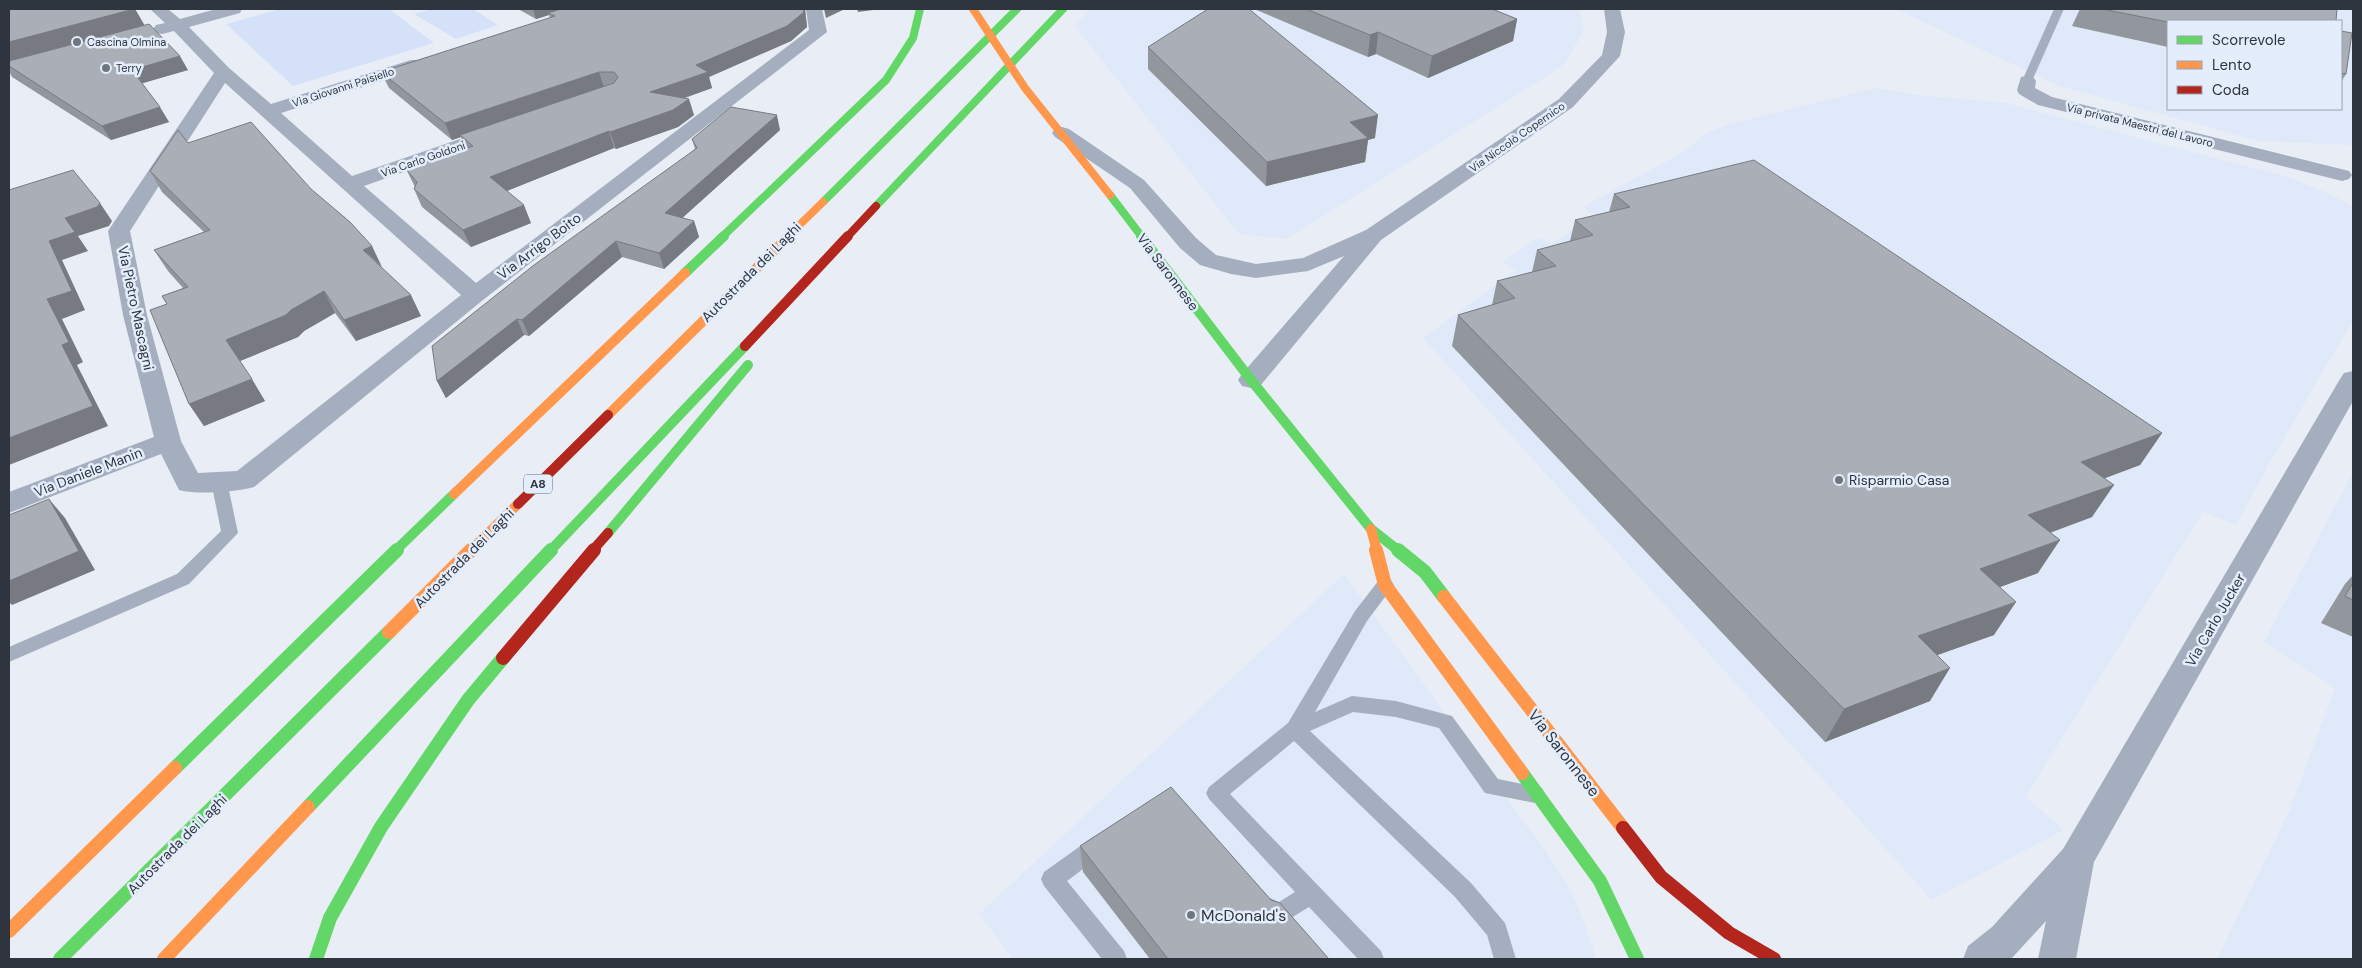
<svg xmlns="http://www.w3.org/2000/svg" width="2362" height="968" font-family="'DM Sans',sans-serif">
<rect width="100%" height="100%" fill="#e9eef6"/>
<path fill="#dfe9fa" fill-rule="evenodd" d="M 1091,9 L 1580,9 L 1583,32 L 1565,63 L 1547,76 L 1286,239 L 1239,234 L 1075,26 Z
M 1896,9 L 2353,9 L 2353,145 L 2259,141 L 2059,86 ZM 2168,21 L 2341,21 L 2341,109 L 2168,109 Z
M 1876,88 L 1918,95 L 2005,103 L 2288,177 L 2330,194 L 2353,207 L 2353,320 L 2273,457 L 2236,525 L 2203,512 L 2026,796 L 2063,830 L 1932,900 L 1423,338 L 1516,270 L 1502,262 L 1538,238 L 1552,244 L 1593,214 L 1583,207 L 1683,152 L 1708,132 L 1727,125 Z
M 2353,472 L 2353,959 L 2217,959 L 2290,809 L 2335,688 L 2264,642 Z
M 1344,574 L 1551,859 L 1571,891 L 1584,922 L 1596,959 L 1013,959 L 979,914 Z"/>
<path fill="#d4e1f9" d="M 281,9 L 389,9 L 434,43 L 293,86 L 226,24 Z
M 433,9 L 473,9 L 498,25 L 456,39 L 414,14 Z"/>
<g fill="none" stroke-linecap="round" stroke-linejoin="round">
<path fill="#a5aebf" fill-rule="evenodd" d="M 2054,9 L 2064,9 L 2032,81 L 2031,83 L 2023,83 L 2022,81 Z
M 219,475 L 225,477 L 227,481 L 238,533 L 189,584 L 9,662 L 9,647 L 177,574 L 221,531 L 211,481 L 213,477 Z
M 1385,578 L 1391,580 L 1394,585 L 1367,621 L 1315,712 L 1352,696 L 1396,701 L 1452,716 L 1498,779 L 1542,788 L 1545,794 L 1542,800 L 1535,803 L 1485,793 L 1439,728 L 1396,717 L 1353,712 L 1310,731 L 1471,883 L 1505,923 L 1516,959 L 1494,959 L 1487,935 L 1455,897 L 1294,741 L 1230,794 L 1381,951 L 1384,959 L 1358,959 L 1309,907 L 1278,926 L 1270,923 L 1259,908 L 1262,901 L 1270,898 L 1279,902 L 1295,892 L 1209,799 L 1206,793 L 1209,787 L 1288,723 L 1355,611 L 1379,580 Z
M 1100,835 L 1107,837 L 1111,844 L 1107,851 L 1067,881 L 1124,951 L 1127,959 L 1102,959 L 1044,886 L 1041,879 L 1044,872 L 1093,837 Z"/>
<path fill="#a5aebf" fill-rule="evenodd" d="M 150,9 L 168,9 L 180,19 L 216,9 L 242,9 L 240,13 L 189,27 L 229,68 L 271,104 L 411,60 L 423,60 L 426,64 L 423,68 L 281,113 L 352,176 L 492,128 L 499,126 L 506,128 L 509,132 L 506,136 L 364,186 L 476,283 L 809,30 L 806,9 L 822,9 L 827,32 L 483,300 L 254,487 C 235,492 198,495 179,490 L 161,454 L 9,513 L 9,492 L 154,437 L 123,315 L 108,231 L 214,73 L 174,31 L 162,34 L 156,33 L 153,29 L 156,25 L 165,23 ZM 225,83 L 461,295 L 237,471 L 198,473 L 181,441 L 147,315 L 130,231 Z
M 1604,9 L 1620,9 L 1625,32 L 1620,56 L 1573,107 L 1381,240 L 1260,386 L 1251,388 L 1242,386 L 1238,380 L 1242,374 L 1344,256 L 1308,271 L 1256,278 L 1231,274 L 1200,265 L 1180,248 L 1130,188 L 1055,137 L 1052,133 L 1055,129 L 1062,127 L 1069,129 L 1144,180 L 1196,238 L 1216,255 L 1256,264 L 1303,258 L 1366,230 L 1559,99 L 1602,55 L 1607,32 Z
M 2027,76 L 2033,77 L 2036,81 L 2035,88 L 2052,97 L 2349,171 L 2352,175 L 2349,179 L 2342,181 L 2038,105 L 2019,94 L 2017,90 L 2021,77 Z
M 2353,371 L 2353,401 L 2094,862 L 2076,959 L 2038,959 L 2046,921 L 2011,959 L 1963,959 L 1968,946 L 1992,927 L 2063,849 L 2340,379 L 2344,373 Z"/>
<path stroke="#63d668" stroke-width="8" d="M 1110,195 L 1142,237
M 823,202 L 1017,9
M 876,206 L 1063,9
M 722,237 L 886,80 L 913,38 L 920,9"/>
<path stroke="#63d668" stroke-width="10" d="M 1141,236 L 1251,380 L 1371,529 L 1399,551
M 685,273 L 724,236
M 608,533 L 748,365
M 395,551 L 454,494
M 550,551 L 745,346"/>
<path stroke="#63d668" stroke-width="14" d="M 1398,550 L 1425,572 L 1444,597
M 175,768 L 397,550
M 1522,773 L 1600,881 L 1637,959
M 308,807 L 551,550
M 60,959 L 389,632
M 316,959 L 330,918 L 381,827 L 468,700 L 503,658"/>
<path stroke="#ff974d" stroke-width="8" d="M 973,9 L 1025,88 L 1110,195
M 787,237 L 823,202"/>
<path stroke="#ff974d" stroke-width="10" d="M 608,415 L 789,236
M 454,494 L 685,273
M 1371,529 L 1377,551
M 470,551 L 518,504"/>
<path stroke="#ff974d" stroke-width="14" d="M 1376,550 L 1385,585 L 1522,773
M 1444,597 L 1623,828
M 389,632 L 471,550
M 9,931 L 175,768
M 164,959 L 308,807"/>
<path stroke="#b3261e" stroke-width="8" d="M 847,237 L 876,206"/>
<path stroke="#b3261e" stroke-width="10" d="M 745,346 L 848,236
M 518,504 L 608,415
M 592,551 L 608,533"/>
<path stroke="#b3261e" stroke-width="14" d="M 503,658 L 594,550
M 1623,828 L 1661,877 L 1729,933 L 1774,959"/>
</g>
<path fill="#92969d" d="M 9,9 L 135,9 L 144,25 L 188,70 L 142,83 L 169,122 L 111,140 L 12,77 L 9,71 Z
M 518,9 L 805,9 L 807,27 L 791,41 L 709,77 L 712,88 L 685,98 L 694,115 L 678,127 L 616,149 L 614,148 L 507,191 L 531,223 L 471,247 L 422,207 L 414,189 L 415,187 L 406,169 L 466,149 L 461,137 L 452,140 L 389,88 L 381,72 L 550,18 L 549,15 L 536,19 Z
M 1254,9 L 1492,9 L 1517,19 L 1513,41 L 1428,78 L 1376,54 L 1368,57 Z
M 2080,9 L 2337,9 L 2168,21 L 2168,47 L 2072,26 Z
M 2341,31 L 2346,74 L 2341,82 Z
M 1148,47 L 1375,138 L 1368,140 L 1365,162 L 1266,186 L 1148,69 Z
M 780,130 L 682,218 L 694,221 L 699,237 L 664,269 L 622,257 L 529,336 L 524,335 L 446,398 L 437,381 L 695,149 L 692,139 Z
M 188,143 L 382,268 L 421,316 L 356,341 L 335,313 L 304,331 L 298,337 L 240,361 L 265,401 L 204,426 L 189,404 L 167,304 L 162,296 L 183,288 L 168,271 L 154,250 L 204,232 L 162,192 L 150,171 Z
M 1614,194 L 2162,433 L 2140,465 L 2105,478 L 2092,517 L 2050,533 L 2038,573 L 2000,587 L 1994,635 L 1937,655 L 1930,701 L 1825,742 L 1452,346 L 1458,315 L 1492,305 L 1497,281 L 1532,272 L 1537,250 L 1570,241 L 1575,220 L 1609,212 Z
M 2353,575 L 2353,637 L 2321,623 L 2345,584 Z
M 1080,846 L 1271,900 L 1329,959 L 1150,959 L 1083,872 Z"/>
<path fill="#777a80" d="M 135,9 L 145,26 L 9,63 L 9,42 Z
M 533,9 L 569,9 L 548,13 L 549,15 L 536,19 Z
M 803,9 L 805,9 L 807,27 L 791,41 L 709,77 L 712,88 L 655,108 L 650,92 L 696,65 Z
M 824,9 L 845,9 L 826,18 Z
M 857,9 L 881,9 L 858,12 Z
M 1517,19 L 1513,41 L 1428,78 L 1432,56 Z
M 1378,32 L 1376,54 L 1368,57 L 1370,35 Z
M 180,56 L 188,70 L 140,84 L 132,70 Z
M 599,72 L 604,88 L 460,135 L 461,137 L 452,140 L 445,123 Z
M 689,99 L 694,115 L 678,127 L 616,149 L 610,132 Z
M 160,107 L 169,122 L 111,140 L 102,126 Z
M 777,115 L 780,130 L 670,229 L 665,213 Z
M 1378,115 L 1375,138 L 1368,140 L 1365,162 L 1266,186 L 1267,162 L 1350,122 Z
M 609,131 L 614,148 L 497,195 L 490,177 Z
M 100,203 L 112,221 L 109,226 L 78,236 L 88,251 L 62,260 L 85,310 L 62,319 L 83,362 L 77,365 L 108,426 L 9,465 L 9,438 L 62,345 L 47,299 L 49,241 L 65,218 Z
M 524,205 L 531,223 L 471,247 L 463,230 Z
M 694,221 L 699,237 L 664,269 L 659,253 Z
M 616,241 L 622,257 L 529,336 L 522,320 Z
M 372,246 L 382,267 L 363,250 Z
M 324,291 L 335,313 L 304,331 L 298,337 L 240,361 L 226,340 L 291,310 Z
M 411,295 L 421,316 L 356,341 L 344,320 Z
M 517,319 L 524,335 L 446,398 L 437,381 Z
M 252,379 L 265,401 L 204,426 L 189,404 Z
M 2162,433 L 2140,465 L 2060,495 L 2081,462 Z
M 2114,485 L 2092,517 L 2007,548 L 2028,515 Z
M 49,499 L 65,518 L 95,570 L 12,605 L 9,602 L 9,581 Z
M 2060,540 L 2038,573 L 1959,602 L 1980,569 Z
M 2016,602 L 1994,635 L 1898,669 L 1918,636 Z
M 1950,668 L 1930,701 L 1825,742 L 1844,709 Z"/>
<path fill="#aaafb7" stroke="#777a80" d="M 9,9 L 134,9 L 9,42 Z
M 561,9 L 803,9 L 804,12 L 787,26 L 696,65 L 708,72 L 650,92 L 689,99 L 673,110 L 610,132 L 609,131 L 490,177 L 524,205 L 463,230 L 414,189 L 417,182 L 406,169 L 473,146 L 460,135 L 614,83 L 618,77 L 614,72 L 599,72 L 445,123 L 381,72 L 555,16 L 548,13 Z
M 1208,9 L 1249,9 L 1378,115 L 1350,122 L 1368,138 L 1267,162 L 1148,47 Z
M 1306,9 L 1492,9 L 1517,19 L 1432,56 L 1378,32 L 1370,35 Z
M 2102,9 L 2337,9 L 2336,21 L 2168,21 L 2168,22 Z
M 149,24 L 180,56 L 132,70 L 160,107 L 102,126 L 9,66 L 9,61 Z
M 2341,31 L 2352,33 L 2346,74 L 2341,73 Z
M 731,107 L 777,115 L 665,213 L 694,221 L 659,253 L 616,241 L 522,320 L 517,319 L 437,381 L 432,346 L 534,265 L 697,148 L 692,139 Z
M 251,122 L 311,189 L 350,222 L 372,246 L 363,250 L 411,295 L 344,320 L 324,291 L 291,310 L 286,315 L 226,340 L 252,379 L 189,404 L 150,310 L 167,304 L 162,296 L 188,287 L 154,250 L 210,230 L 150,171 L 178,130 L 188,143 Z
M 1754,160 L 2162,433 L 2081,462 L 2114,485 L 2028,515 L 2060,540 L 1980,569 L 2016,602 L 1918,636 L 1950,668 L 1844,709 L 1458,315 L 1515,298 L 1497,281 L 1556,266 L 1537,250 L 1593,235 L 1575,220 L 1630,207 L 1614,194 Z
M 73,170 L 100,203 L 97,207 L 65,218 L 75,232 L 49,241 L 72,291 L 47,299 L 69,342 L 62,345 L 93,406 L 9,438 L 9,190 Z
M 49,499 L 79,551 L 9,581 L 9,515 Z
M 2353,583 L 2353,600 L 2345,596 Z
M 1171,787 L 1271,900 L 1280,903 L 1329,959 L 1168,959 L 1080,846 Z"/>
<g fill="#70767e" stroke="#e4edfb" stroke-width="2">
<circle cx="77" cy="42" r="5"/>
<circle cx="106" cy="68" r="5"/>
<circle cx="1839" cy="480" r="5"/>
<circle cx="1191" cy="915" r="5"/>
</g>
<g text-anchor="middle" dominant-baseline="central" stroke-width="5" stroke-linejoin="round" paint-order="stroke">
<g font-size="11" fill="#2f353e" stroke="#e4edfb" text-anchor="start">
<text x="87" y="42">Cascina Olmina</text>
<text x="116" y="68">Terry</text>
</g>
<g font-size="11" fill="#2f353e" stroke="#e4edfb">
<text transform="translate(343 87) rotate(-18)">Via Giovanni Paisiello</text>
<text transform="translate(2140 125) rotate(14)">Via privata Maestri del Lavoro</text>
<text transform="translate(1517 137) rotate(-35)">Via Niccolò Copernico</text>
<text transform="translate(423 159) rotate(-19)">Via Carlo Goldoni</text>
</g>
<rect fill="#e4edfb" stroke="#656c77" stroke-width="1" x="524" y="474.5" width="28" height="19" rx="4"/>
<g font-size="12" font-weight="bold" fill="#2f353e">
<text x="538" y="484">A8</text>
</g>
<g font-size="14" fill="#2f353e" stroke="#e4edfb">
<text transform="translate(539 246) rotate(-37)">Via Arrigo Boito</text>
<text transform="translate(751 272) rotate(-45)">Autostrada dei Laghi</text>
<text transform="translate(1168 272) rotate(53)">Via Saronnese</text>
<text transform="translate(136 308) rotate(78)">Via Pietro Mascagni</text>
<text transform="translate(88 472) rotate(-21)">Via Daniele Manin</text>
<text transform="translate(464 558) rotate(-45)">Autostrada dei Laghi</text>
<text transform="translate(2215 620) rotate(-60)">Via Carlo Jucker</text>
<text transform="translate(177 844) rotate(-45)">Autostrada dei Laghi</text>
</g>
<g font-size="14" fill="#2f353e" stroke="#e4edfb" text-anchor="start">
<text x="1849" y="480">Risparmio Casa</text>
</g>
<g font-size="16" fill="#2f353e" stroke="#e4edfb">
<text transform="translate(1564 753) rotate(52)">Via Saronnese</text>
</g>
<g font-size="16" fill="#2f353e" stroke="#e4edfb" text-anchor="start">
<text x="1201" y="915">McDonald's</text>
</g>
</g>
<rect width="2362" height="968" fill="none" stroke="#2f353e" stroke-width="20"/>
<rect x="2167" y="20" width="175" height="90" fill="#e4edfb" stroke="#9ca3af"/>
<rect x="2177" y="36" width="25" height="8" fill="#63d668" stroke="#9ca3af"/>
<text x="2212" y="45" font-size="15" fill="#2f353e">Scorrevole</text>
<rect x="2177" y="61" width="25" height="8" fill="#ff974d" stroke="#9ca3af"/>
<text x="2212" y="70" font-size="15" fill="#2f353e">Lento</text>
<rect x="2177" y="86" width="25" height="8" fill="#b3261e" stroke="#9ca3af"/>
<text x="2212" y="95" font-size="15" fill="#2f353e">Coda</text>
</svg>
